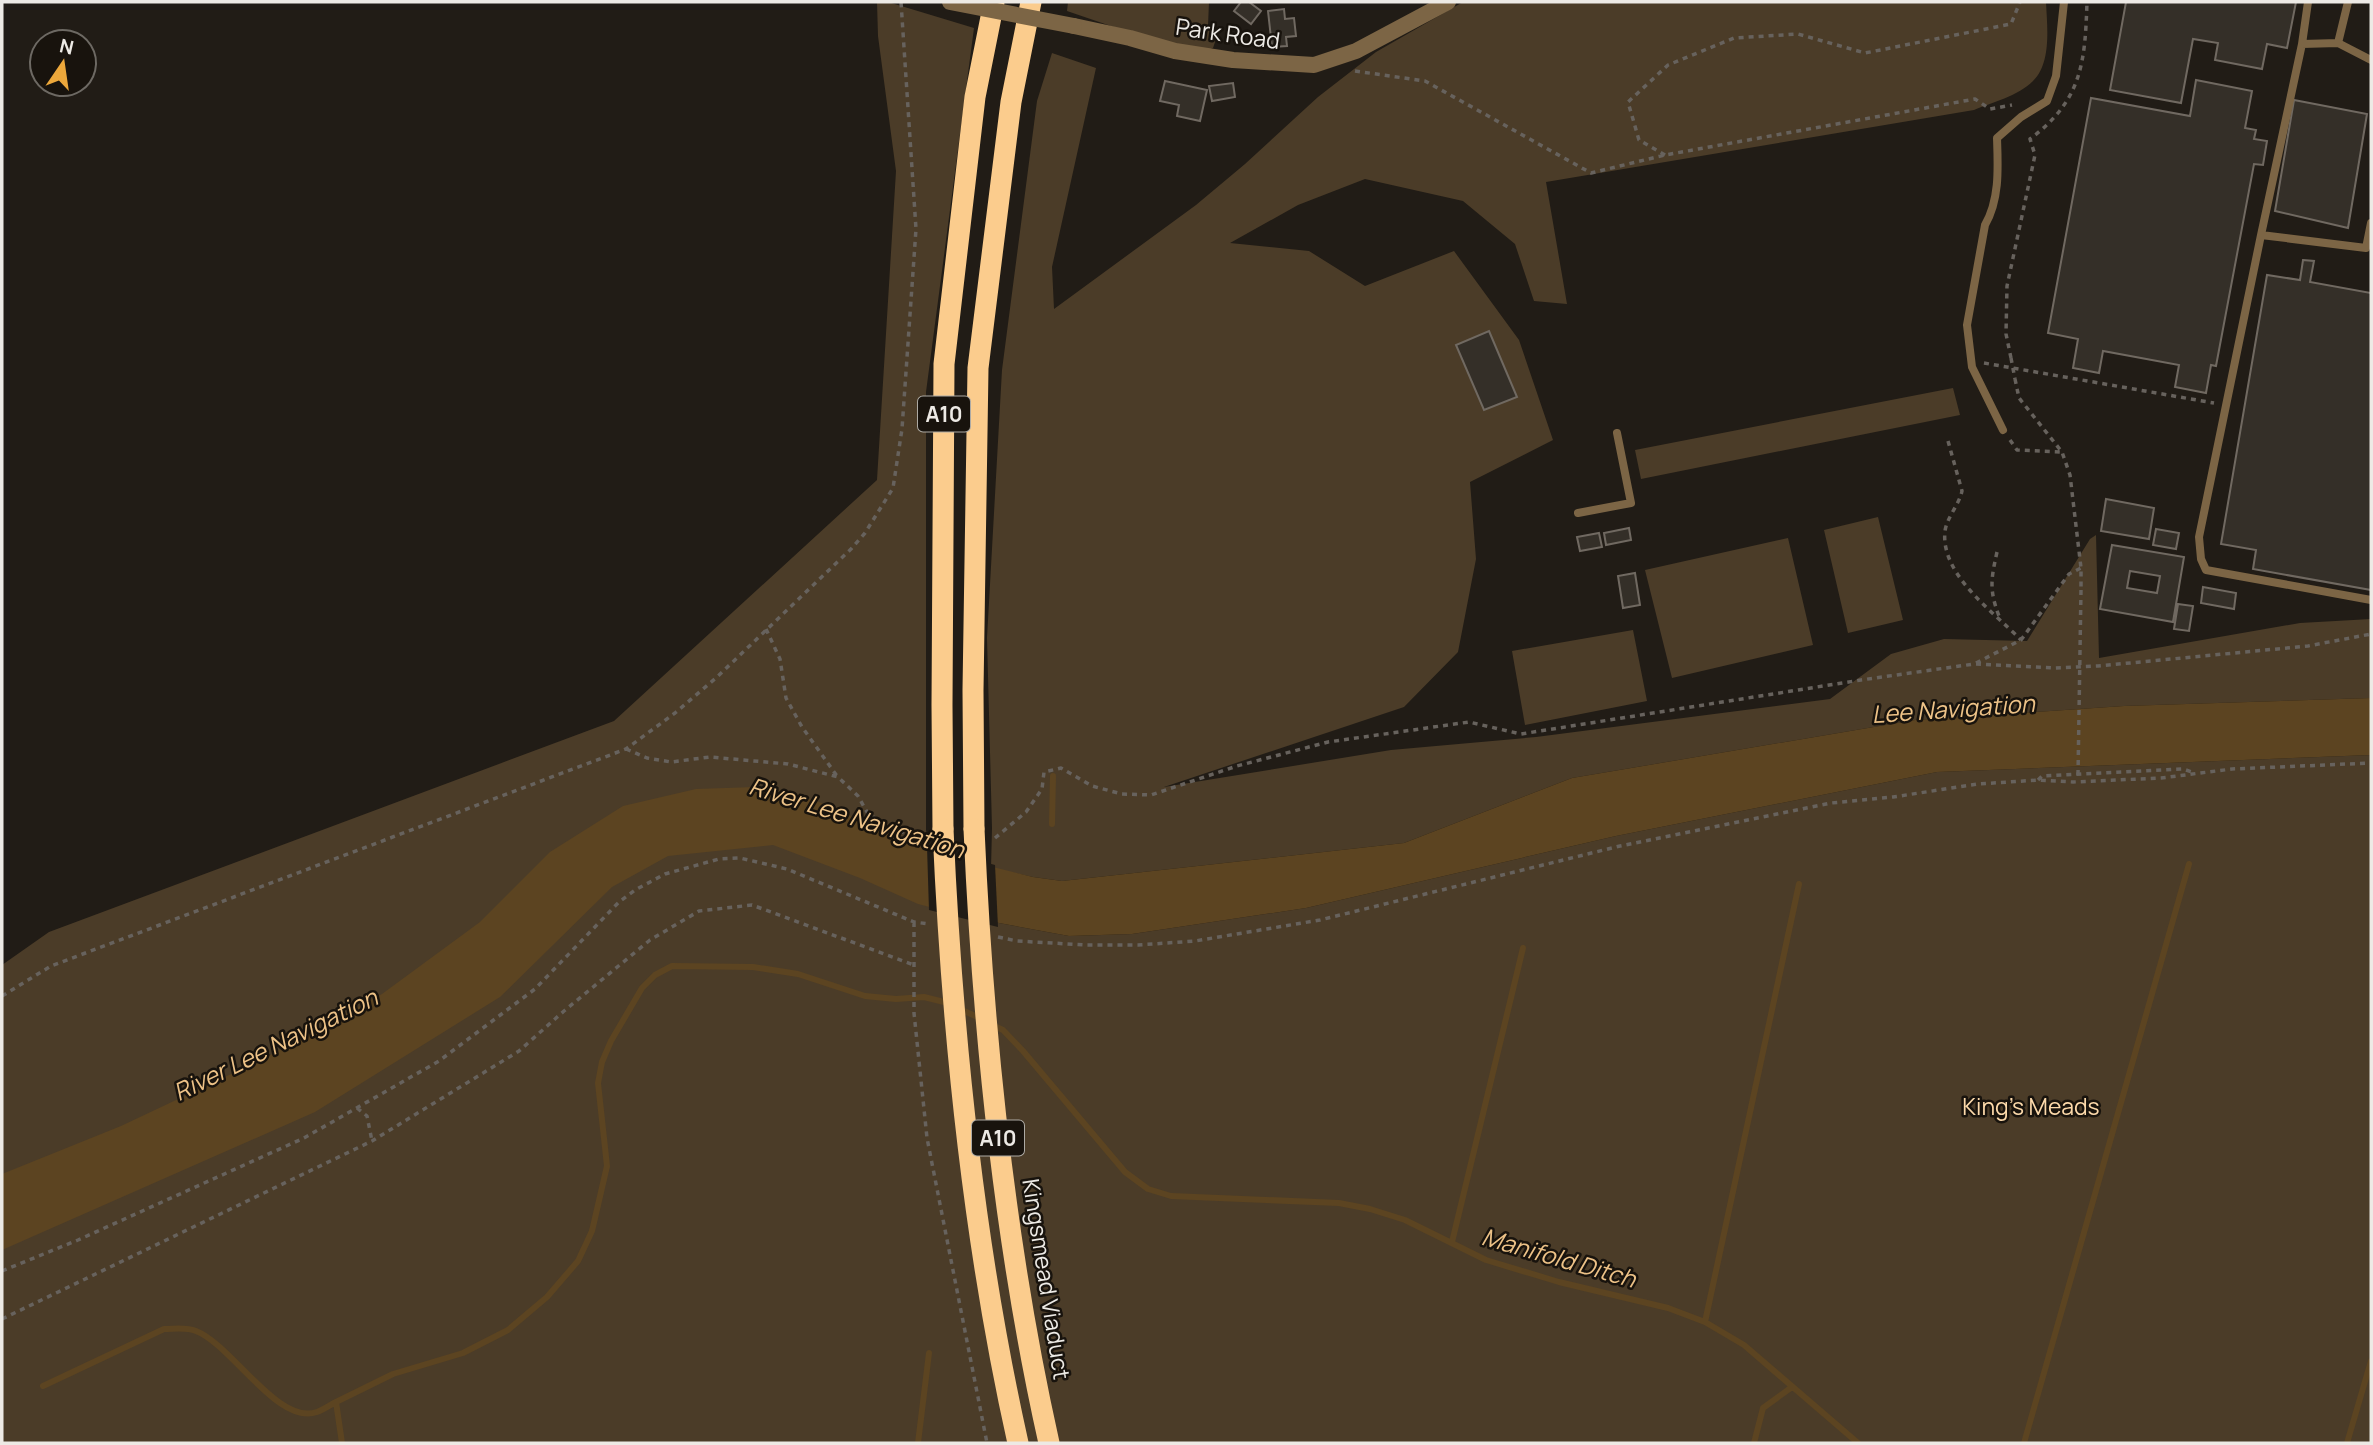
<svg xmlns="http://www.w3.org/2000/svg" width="2373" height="1445" font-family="Manrope,sans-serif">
<rect width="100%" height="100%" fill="#211c16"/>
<path fill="#4b3c28" d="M 877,2 L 888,2 L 974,28 L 926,392 L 926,830 L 929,851 L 972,918 L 1069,936 L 1132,934 L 1306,908 L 1616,836 L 1937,772 L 2371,755 L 2371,1443 L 2,1443 L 2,965 L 49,932 L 614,721 L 877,480 L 896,171 L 878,36 Z
M 1068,2 L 1209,2 L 1208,26 L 1215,42 L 1213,48 L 1205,51 L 1146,38 L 1067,11 Z
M 1463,2 L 2046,2 C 2047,25 2052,63 2033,81 C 2018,96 1993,102 1974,110 L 1546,182 L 1567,304 L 1534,301 L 1515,244 L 1463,201 L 1365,179 L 1298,205 L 1230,243 L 1309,251 L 1365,286 L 1454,251 L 1519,340 L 1553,440 L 1470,482 L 1476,559 L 1458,652 L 1404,707 L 1164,787 L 1391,750 L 1536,737 L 1830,699 L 1891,654 L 1944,639 L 2027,641 L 2090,539 L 2096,535 L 2099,658 L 2300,623 L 2371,619 L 2371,698 L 2124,706 L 1915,720 L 1572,778 L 1404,843 L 1062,881 L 1033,877 L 991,868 L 992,828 L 987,638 L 1002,370 L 1037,101 L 1052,53 L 1096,68 L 1052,267 L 1054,309 L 1196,205 L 1245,164 L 1318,97 L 1376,52 Z
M 1953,388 L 1960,415 L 1641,479 L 1635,450 Z
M 1878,517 L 1903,620 L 1848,633 L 1824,530 Z
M 1788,538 L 1813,645 L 1672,678 L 1645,570 Z
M 1633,630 L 1647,701 L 1525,725 L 1512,651 Z"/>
<path fill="#5c4421" d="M 2371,698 L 2371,755 L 1937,772 L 1616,836 L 1306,908 L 1132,934 L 1069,936 L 972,918 L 918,904 L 860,878 L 773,845 L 668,856 L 612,887 L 500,997 L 315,1112 L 2,1250 L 2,1174 L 121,1126 L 263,1059 L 382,994 L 480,922 L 550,852 L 623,806 L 696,789 L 756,787 L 817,801 L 929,851 L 1033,877 L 1062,881 L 1404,843 L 1572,778 L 1915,720 L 2124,706 Z"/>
<path fill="#211c16" d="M 927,847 L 995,865 L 998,927 L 929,910 Z"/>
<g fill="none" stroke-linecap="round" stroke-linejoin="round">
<path stroke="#5c4421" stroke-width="6" d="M 1052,824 L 1053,776
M 992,1025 L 1003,1030 L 1023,1051 L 1125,1172 L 1148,1189 L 1171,1196 L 1339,1203 L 1370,1209 L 1405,1220 L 1486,1260 L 1559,1282 L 1668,1308 L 1705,1322 L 1744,1345 L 1858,1443
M 1452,1242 L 1523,948
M 1705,1322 L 1799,884
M 43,1386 L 164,1329 C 175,1329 186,1327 196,1331 C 232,1345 278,1426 317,1412 C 323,1410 330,1405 336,1402
M 342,1443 L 336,1402 L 393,1374 L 463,1353 L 508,1330 L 547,1297 L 578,1261 L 592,1231 L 607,1166 L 598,1083 L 602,1062 L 611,1041 L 642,988 L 655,975 L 672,966 L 753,967 L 798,974 L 865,996 L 896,999 L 924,997 L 944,1002 L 982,1019
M 918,1443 L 929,1353
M 1754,1443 L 1763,1408 L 1792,1387
M 2024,1443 L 2189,864
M 2347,1443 L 2371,1361"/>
</g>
<path fill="#342f28" stroke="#706961" stroke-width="2" fill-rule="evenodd" d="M 1241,2 L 1249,2 L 1261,11 L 1251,24 L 1234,11 Z
M 2126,2 L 2296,2 L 2287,48 L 2267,44 L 2262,69 L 2215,60 L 2218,43 L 2193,39 L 2181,103 L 2110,90 Z
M 1284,9 L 1285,19 L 1294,18 L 1296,36 L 1286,37 L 1287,46 L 1272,47 L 1268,11 Z
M 2196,80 L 2252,91 L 2245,128 L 2256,130 L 2254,139 L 2267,141 L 2263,165 L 2254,164 L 2216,366 L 2211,365 L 2206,393 L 2175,387 L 2179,365 L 2103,351 L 2099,373 L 2073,368 L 2078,339 L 2048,333 L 2091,98 L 2190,116 Z
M 1165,81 L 1207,90 L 1200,121 L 1177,116 L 1179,105 L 1160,101 Z
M 1233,83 L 1235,97 L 1212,101 L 1209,86 Z
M 2294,100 L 2367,114 L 2348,228 L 2275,211 Z
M 2303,260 L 2314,261 L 2310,282 L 2371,293 L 2371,590 L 2253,569 L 2256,550 L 2221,544 L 2267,275 L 2300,280 Z
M 1489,331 L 1517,397 L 1484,410 L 1456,345 Z
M 2106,499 L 2154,508 L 2149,539 L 2101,531 Z
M 1629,528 L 1631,540 L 1606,545 L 1604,533 Z
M 2156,529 L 2179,533 L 2176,549 L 2153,545 Z
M 1599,533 L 1602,547 L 1580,551 L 1577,537 Z
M 2112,545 L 2184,557 L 2173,622 L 2100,609 ZM 2130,571 L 2160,576 L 2157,593 L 2127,588 Z
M 1635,573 L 1640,605 L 1623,608 L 1618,576 Z
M 2203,587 L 2236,593 L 2234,609 L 2201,603 Z
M 2178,604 L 2193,606 L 2189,631 L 2174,629 Z"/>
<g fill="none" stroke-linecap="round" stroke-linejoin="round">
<path stroke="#67625d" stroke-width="3.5" stroke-dasharray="5 5" stroke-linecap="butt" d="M 1355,71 L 1425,81 L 1591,173 L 1665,155 L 1975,99 L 1990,109 L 2012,105
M 1665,155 L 1639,140 L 1628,102 L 1668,65 L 1734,38 L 1798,34 L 1865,53 L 2011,24 L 2020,2
M 2011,358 L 2006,334 L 2007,286 L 2035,155 L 2030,139 C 2082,100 2085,63 2087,2
M 1984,363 L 2214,403
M 2015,379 L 2019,398 L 2062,452 L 2070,475 L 2081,568 L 2081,589
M 2010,440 L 2017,450 L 2062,452
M 1948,441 L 1962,491 C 1959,505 1947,517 1945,531 C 1940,575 1994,612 2021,640
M 1997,552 C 1991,579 1989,590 1999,616
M 766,629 L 780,659 L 786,698 L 802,727 L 837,776
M 1976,663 L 2021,640 L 2069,574 L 2081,568
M 626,749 L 647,758 L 671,762 L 710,757 L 788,764 L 838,777 L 858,796 L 867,812 L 881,823 L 924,841
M 2038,780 L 2042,776 L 2183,769 L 2192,772
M 995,838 L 1026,812 L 1042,789 L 1044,772 L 1061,768 L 1092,786 L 1122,794 L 1151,795 L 1237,766 L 1328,742 L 1469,722 L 1521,734 L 1861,680 L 1974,664 L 2055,668 L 2098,666 L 2308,646 L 2371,634
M 914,922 L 914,1013 L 927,1138 L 987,1443
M 998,937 L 1017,941 L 1086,945 L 1138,945 L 1195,941 L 1320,920 L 1620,846 L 1831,803 L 1893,797 L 1978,784 L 2038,780 L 2073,782 L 2161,778 L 2232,769 L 2371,763
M 2,996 L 51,966 L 626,749 L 675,713 L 717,677 L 851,549 L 865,533 L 893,488 L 902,429 L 916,229 L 901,2
M 357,1108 L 367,1116 L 372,1141
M 2,1271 L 78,1240 L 304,1138 L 439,1061 L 535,989 L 619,902 L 635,890 L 665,874 L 719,859 L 740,858 L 787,869 L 914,922 L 929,924
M 2,1319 L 372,1141 L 519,1051 L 564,1011 L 650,940 L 699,911 L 752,905 L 914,965"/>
<path stroke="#7c6545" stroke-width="8" d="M 2338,43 L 2348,2
M 2302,44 L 2308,2
M 2371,60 L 2338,43 L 2302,44 L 2261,235 L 2366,248 L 2371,223
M 2261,235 L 2199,537 L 2201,559 L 2206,570 L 2371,600
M 2003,430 L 1972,367 L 1967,325 L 1985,225 C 2000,199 1998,167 1997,138 L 2021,117 L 2047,101 L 2056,76 L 2064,2
M 1578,513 L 1631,503 L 1617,433"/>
<path stroke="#7c6545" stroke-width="16" d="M 1074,26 L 1130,38 L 1175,51 L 1233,60 L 1314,65 L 1356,51 L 1448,2"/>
<path stroke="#fbcc8d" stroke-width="21" d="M 943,829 L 942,705 L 944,364 L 975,97 L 994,2
M 974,829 L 973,690 L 978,368 L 1011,102 L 1031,2"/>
<path stroke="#67625d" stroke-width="3.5" stroke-dasharray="5 5" stroke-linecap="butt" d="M 2011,358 L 2015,379
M 2078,775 L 2081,589"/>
<path stroke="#7c6545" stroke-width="16" d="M 950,2 L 1074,26"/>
<path stroke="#fbcc8d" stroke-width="21" d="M 943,829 C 952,1035 973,1242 1018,1443
M 974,829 C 983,1035 1004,1242 1049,1443"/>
</g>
<g text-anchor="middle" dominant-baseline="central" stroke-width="5" stroke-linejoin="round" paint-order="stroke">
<g fill="#18130d" stroke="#adaaa4" stroke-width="2">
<rect x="918" y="396.5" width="52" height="35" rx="5"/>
<rect x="972" y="1120.5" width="52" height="35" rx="5"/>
</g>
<g font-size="21" font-weight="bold" fill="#edeae5">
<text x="944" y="414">A10</text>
<text x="998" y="1138">A10</text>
</g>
<g font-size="23" fill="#edeae5" stroke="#18130d">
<text transform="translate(1228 33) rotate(8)">Park Road</text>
<text transform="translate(1047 1279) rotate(81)">Kingsmead Viaduct</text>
</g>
<g font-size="23" fill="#fcd9aa" stroke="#18130d">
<text x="2031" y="1106">King's Meads</text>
</g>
<g font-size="24" font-style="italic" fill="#edc287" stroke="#18130d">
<text transform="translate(1953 708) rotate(-4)">Lee Navigation</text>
<text transform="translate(857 817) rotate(17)">River Lee Navigation</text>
<text transform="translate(275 1044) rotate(-26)">River Lee Navigation</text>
<text transform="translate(1559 1257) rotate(16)">Manifold Ditch</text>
</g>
</g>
<rect width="2373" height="1445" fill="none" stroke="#edeae5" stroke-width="7"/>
<g transform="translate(63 63) rotate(13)"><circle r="33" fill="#18130d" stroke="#6d6963" stroke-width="2"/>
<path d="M0-5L12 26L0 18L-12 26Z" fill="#eda83b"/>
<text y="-10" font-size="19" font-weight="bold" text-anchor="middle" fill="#edeae5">N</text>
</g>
</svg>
